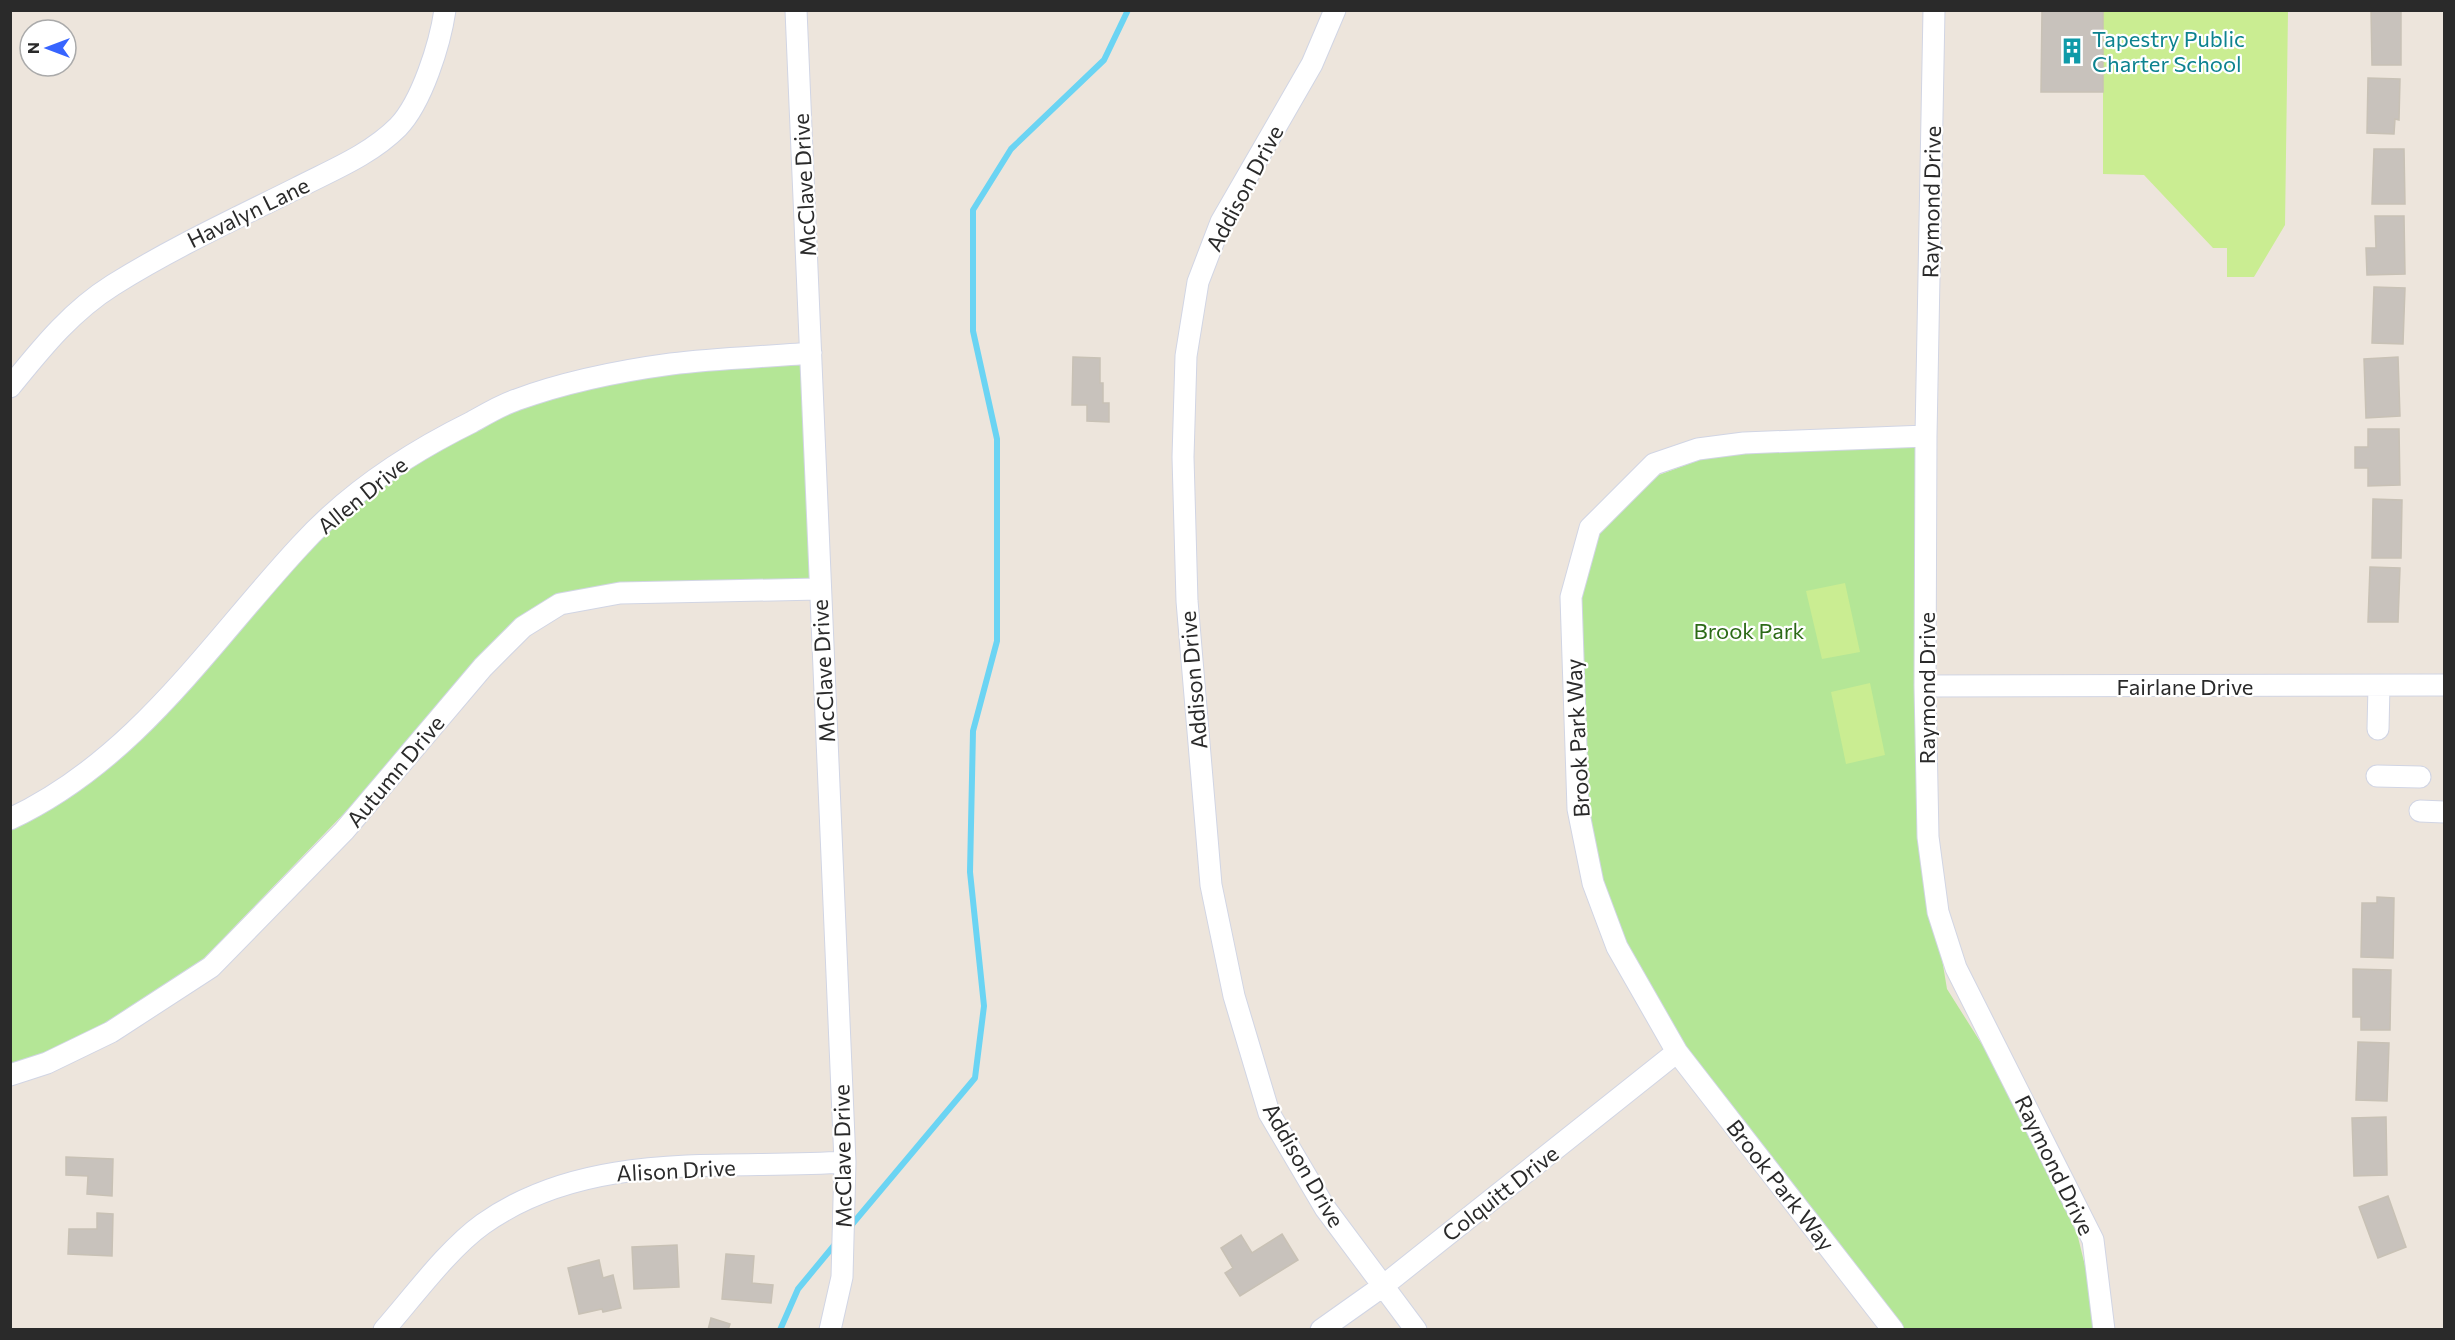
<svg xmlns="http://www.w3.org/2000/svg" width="2455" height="1340" font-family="Commissioner,sans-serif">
<rect width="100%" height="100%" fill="#ede5dc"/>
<path fill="#b4e696" d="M 813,349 L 819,583 L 604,594 L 528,623 L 155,1009 L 11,1075 L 11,821 L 169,706 L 382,469 L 498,409 L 618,373 Z
M 1932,438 L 1917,809 L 1947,989 L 2022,1108 L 2075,1225 L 2098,1319 L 2098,1329 L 1894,1329 L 1747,1138 L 1611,936 L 1577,809 L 1574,568 L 1632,485 L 1734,447 Z"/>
<path fill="#caed92" d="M 2103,11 L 2288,11 L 2285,225 L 2254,277 L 2227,277 L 2227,248 L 2213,248 L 2144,175 L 2103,174 Z
M 1845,583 L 1860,652 L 1822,659 L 1806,591 Z
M 1870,683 L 1885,755 L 1846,764 L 1831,692 Z"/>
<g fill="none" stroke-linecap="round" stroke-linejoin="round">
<path stroke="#6bd4f3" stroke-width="6" d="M 849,1228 L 975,1078 L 984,1006 L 970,872 L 973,731 L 997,641 L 997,439 L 973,331 L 973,210 L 1011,149 L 1104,60 L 1128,10
M 780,1330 L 798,1289 L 836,1243"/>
</g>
<path fill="#c8c2bc" stroke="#c8c1b5" stroke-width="1.5" d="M 2042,10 L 2103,10 L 2103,92 L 2041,92 Z
M 2371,10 L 2401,10 L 2401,65 L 2372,65 Z
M 2368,78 L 2400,79 L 2399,120 L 2395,119 L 2394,134 L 2367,133 Z
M 2374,149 L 2404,149 L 2405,204 L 2372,204 Z
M 2375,216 L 2404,216 L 2405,274 L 2367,275 L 2366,248 L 2376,248 Z
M 2374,287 L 2405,288 L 2403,344 L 2372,343 Z
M 1073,357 L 1100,358 L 1100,383 L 1103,383 L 1103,403 L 1109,403 L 1109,422 L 1087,421 L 1087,405 L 1072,405 Z
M 2398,357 L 2400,416 L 2366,418 L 2364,359 Z
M 2368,429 L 2399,429 L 2400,485 L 2368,486 L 2368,468 L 2355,468 L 2355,447 L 2368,447 Z
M 2373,499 L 2402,500 L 2401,558 L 2372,558 Z
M 2370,567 L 2400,568 L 2398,622 L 2368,622 Z
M 2377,897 L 2394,898 L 2393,958 L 2361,957 L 2362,903 L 2377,903 Z
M 2353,969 L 2391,970 L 2390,1030 L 2361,1030 L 2361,1017 L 2353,1017 Z
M 2358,1042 L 2389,1043 L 2387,1101 L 2356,1100 Z
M 2386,1117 L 2387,1175 L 2354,1176 L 2352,1118 Z
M 66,1157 L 113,1159 L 112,1196 L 87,1194 L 88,1176 L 66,1175 Z
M 2388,1196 L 2406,1247 L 2378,1258 L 2359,1207 Z
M 97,1213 L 113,1214 L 112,1256 L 68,1254 L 69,1229 L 97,1229 Z
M 1282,1234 L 1298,1260 L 1240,1296 L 1225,1273 L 1233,1268 L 1221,1248 L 1241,1235 L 1252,1253 Z
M 677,1245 L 679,1287 L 634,1289 L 632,1247 Z
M 726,1254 L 754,1256 L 752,1283 L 773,1285 L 771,1303 L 722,1299 Z
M 599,1260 L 603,1278 L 613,1275 L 621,1308 L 603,1312 L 602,1309 L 579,1314 L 568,1268 Z
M 711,1318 L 730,1324 L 728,1330 L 708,1330 Z"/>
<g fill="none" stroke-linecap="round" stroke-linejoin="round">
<g stroke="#d1d5e4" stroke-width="23">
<path id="minor" d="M 796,10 L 845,1162 L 842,1277 L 830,1330
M 1335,10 L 1312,64 L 1221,222 L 1198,282 L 1186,356 L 1183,457 L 1187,601 L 1211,885 L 1234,996 L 1269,1113 L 1325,1208 L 1416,1330
M 1934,10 L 1926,436 L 1925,686 L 1928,837 L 1938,912 L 1956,968 L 2093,1240 L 2104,1330
M 10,387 C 41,349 70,312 113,285 C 172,248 235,219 297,188 C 332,170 370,155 398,127 C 422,102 440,44 445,10
M 1925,686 L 2444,685
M 2378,729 L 2379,686
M 2377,776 L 2420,777
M 2420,811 L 2444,812
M 10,819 C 136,760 209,644 300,546 C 348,493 409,453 472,422 C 486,414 501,405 516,400 C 565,382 619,371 671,364 C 717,358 765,357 811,353
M 10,1075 L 47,1063 L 111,1032 L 211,967 L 344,831 L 483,667 L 523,627 L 560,604 L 620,593 L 819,589
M 384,1330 C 413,1297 448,1249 483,1224 C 589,1149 724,1170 845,1162
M 1321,1330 L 1383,1286 L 1677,1052
M 1893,1330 L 1677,1052 L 1617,947 L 1593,883 L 1578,809 L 1571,597 L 1590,528 L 1654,464 L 1698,449 L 1744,443 L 1926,436"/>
</g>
<use href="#minor" stroke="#fff" stroke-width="21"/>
</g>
<defs>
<g id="building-bare" transform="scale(2.07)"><path d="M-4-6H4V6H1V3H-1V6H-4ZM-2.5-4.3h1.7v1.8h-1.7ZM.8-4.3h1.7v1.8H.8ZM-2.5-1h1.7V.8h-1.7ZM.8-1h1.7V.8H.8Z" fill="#0f9aa8" stroke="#fff" stroke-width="2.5" paint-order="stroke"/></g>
</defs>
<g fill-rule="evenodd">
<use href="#building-bare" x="2072" y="51"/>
</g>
<g text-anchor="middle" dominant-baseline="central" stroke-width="4.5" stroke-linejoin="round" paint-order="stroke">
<g font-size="22" fill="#0d838f" stroke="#fff" text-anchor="start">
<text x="2092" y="38">Tapestry Public<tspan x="2092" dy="25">Charter School</tspan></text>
</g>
<g font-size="22" fill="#2a2a2a" stroke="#fff">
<text transform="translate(804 185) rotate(-93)">McClave Drive</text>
<text transform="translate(1244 188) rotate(-62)">Addison Drive</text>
<text transform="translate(1931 202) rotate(-89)">Raymond Drive</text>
<text transform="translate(248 212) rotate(-26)">Havalyn Lane</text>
<text transform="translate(362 495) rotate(-39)">Allen Drive</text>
<text transform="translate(823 671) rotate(-93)">McClave Drive</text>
<text transform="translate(1193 680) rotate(-95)">Addison Drive</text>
<text x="2185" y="686">Fairlane Drive</text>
<text transform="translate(1926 688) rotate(-90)">Raymond Drive</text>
<text transform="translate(1577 738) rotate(-93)">Brook Park Way</text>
<text transform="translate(395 771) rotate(-50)">Autumn Drive</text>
<text transform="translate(842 1156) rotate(-91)">McClave Drive</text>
<text transform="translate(1304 1165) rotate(60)">Addison Drive</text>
<text transform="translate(2055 1165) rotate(64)">Raymond Drive</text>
<text transform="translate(676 1170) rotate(-3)">Alison Drive</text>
<text transform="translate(1781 1185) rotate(52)">Brook Park Way</text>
<text transform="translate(1500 1193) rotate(-38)">Colquitt Drive</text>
</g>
<g font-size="22" fill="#2c6a17" stroke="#fff">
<text x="1749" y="630">Brook Park</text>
</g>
</g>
<rect width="2455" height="1340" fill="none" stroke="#2a2a2a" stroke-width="24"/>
<g transform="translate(48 48) rotate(270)"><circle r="28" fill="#ffffff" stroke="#aaaaaa" stroke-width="1.5"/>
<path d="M0-4.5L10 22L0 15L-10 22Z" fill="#3764ff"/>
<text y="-9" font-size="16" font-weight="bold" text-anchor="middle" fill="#2a2a2a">N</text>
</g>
</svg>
